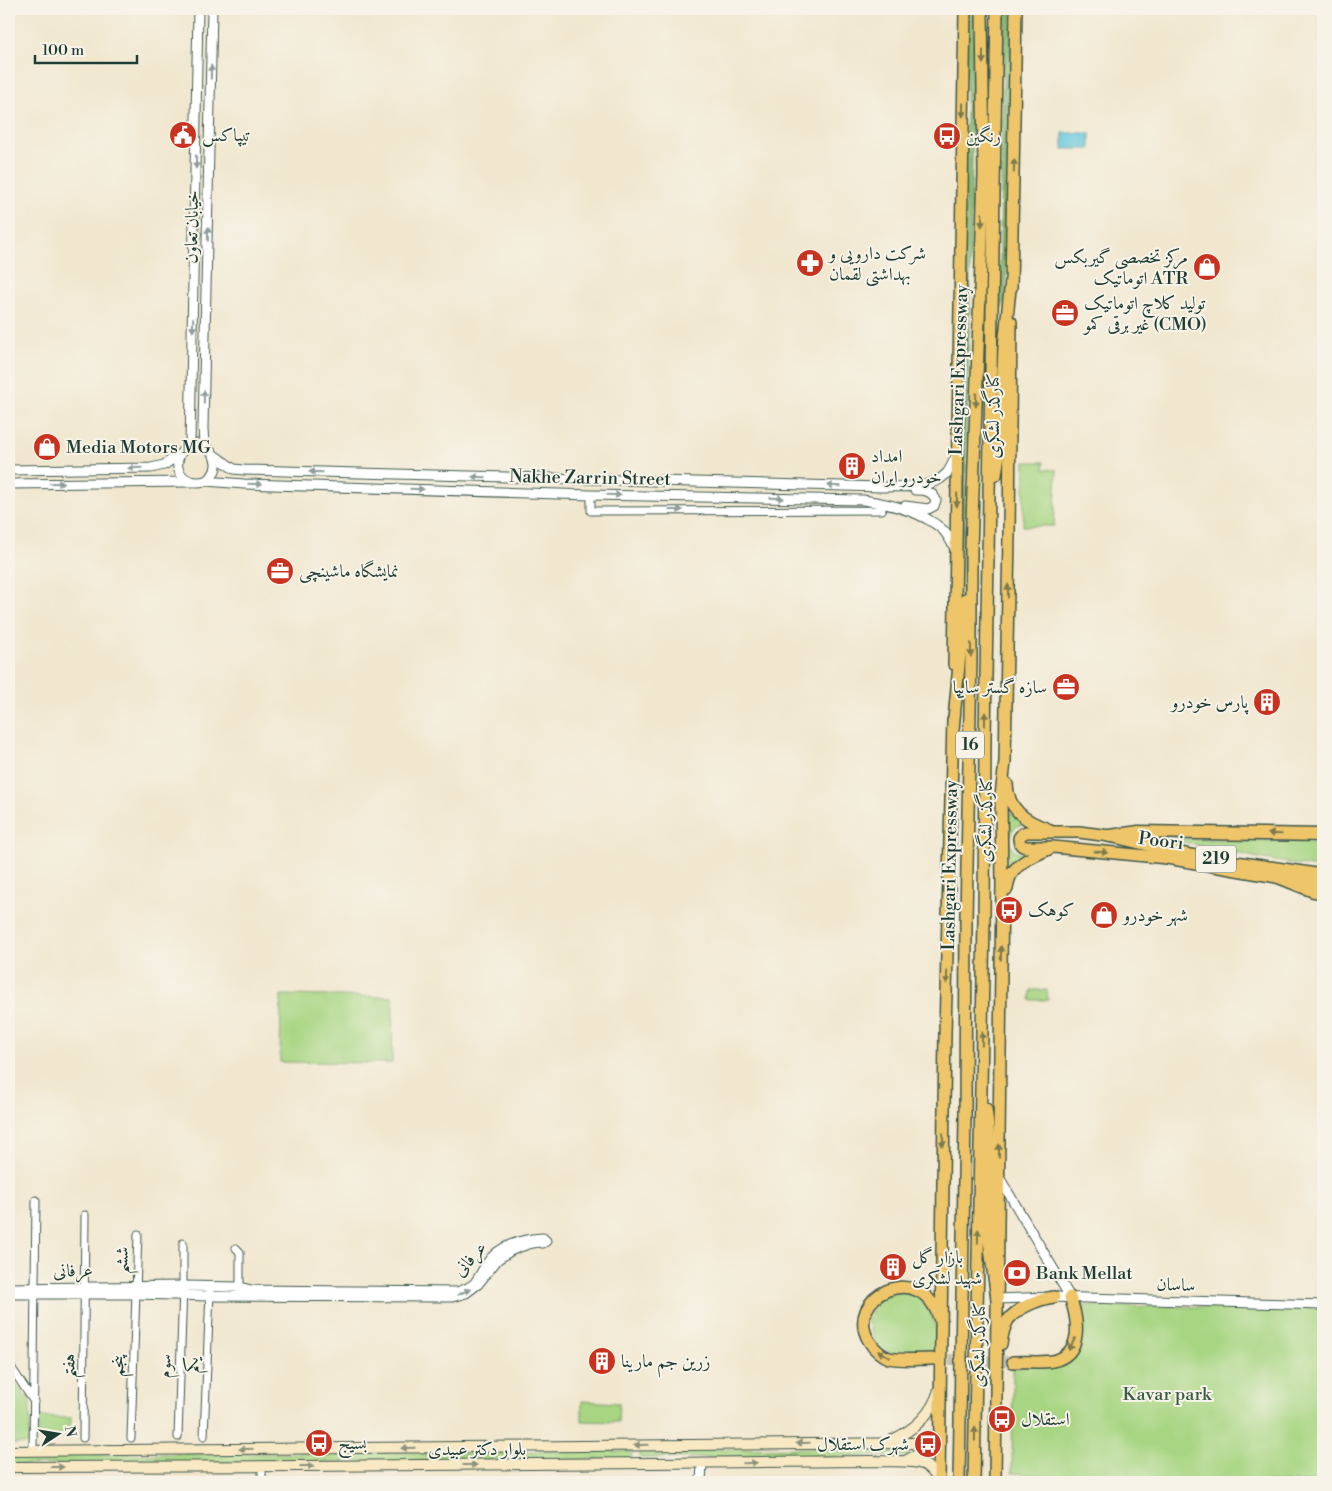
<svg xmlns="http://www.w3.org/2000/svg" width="1332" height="1491" font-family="'Libre Bodoni',Amiri,serif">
<rect width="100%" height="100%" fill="#f7f3e8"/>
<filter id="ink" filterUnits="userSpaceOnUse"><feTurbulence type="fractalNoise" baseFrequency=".02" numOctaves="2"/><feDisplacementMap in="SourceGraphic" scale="10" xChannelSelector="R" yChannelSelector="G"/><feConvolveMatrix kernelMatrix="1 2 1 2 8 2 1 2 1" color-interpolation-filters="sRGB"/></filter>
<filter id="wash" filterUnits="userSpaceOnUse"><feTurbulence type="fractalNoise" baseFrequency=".0096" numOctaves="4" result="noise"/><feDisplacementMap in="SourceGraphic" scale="20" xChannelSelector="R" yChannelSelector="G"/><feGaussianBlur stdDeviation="1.12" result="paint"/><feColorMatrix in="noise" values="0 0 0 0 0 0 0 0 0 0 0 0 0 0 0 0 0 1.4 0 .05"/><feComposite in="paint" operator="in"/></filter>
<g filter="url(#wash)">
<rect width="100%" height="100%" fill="#f1e7cf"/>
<path fill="#a7d582" stroke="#63895b" d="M 1025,462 L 1044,462 L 1044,469 L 1057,470 L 1054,526 L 1023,526 Z
M 1011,813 L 1025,824 C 1011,826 1009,834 1011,847 L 1017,852 L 1025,854 L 1014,860 L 1007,866 L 1007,816 Z
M 1166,838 L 1323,842 L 1323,869 L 1264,859 Z
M 1031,990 L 1047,990 L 1048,1000 L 1030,1000 Z
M 281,995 L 393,997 L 392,1063 L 280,1062 Z
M 911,1291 C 939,1316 936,1322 935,1357 L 904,1357 L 877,1348 L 867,1320 L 881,1295 Z
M 1077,1306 L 1323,1308 L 1323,1482 L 1052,1482 L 1043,1476 L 1012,1473 L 1013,1368 L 1047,1363 L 1071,1352 Z
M 9,1375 L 30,1402 L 30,1444 L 9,1444 Z
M 582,1401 L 619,1403 L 618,1422 L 582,1421 Z
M 39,1417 L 71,1418 L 70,1437 L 38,1436 Z
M 909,1447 L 911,1452 L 908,1456 L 641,1458 L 639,1455 L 642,1450 Z
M 630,1451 L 632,1454 L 631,1459 L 9,1465 L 9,1455 Z"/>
<path fill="#85b670" stroke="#527a52" d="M 967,9 L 975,9 L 964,581 L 960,614 Z
M 1004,9 L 1012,9 L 1006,294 L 999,318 Z"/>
<path fill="#60c7dd" stroke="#408288" d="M 1063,133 L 1090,133 L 1090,149 L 1063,149 Z"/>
</g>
<g filter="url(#ink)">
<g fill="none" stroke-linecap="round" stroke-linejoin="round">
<path stroke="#c7c5b0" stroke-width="11" stroke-dasharray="11 5.5" stroke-linecap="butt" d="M 932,1359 L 1013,1362"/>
<g stroke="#3e564b" stroke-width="9">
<path id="minor" d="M 591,495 L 591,511 L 882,510 L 882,503
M 236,1248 L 240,1252 L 240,1291
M 9,1364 L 34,1402
M 204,1436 L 210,1292
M 178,1437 L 183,1286 L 183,1243
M 83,1438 L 85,1215
M 131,1438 L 138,1234
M 33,1451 L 36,1200
M 262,1482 L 262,1466"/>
</g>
<g stroke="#3e564b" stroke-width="11">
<path id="tertiary" d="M 197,444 C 212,447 222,462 212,476 C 208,481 204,482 198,482 C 172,482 170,448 197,444 Z
M 190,445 L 198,9
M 204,445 L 203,428 L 212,9
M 214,455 L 234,469 L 244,470 L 882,487 C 903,486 932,490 947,473 C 951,468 953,462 956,456
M 9,470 L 151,468 L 164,465 L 180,454
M 206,481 L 244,484 L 591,495 L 863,500 C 890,504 922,511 943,530 C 948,535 952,544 956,550
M 9,484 L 192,482
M 905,506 L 928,509 L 934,506 L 936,500 C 932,491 925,490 915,490
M 999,1177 L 1070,1297
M 9,1288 L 183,1286 L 240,1287 L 251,1290 L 457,1292 C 478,1286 476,1280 487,1263 C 499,1245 523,1239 543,1238 L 546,1241 L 543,1243 L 538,1242 L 528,1244 L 512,1250 L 498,1259 L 478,1284 L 466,1293 L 452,1297 L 210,1296 L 135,1294 L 9,1294
M 997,1299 L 1054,1297 L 1323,1305
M 701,1482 L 702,1463"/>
</g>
<g stroke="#3e564b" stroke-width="12">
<path id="secondary" d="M 890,1441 C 913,1431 932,1414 939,1390
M 9,1451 L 914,1443 C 926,1452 913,1457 905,1461
M 9,1467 L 304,1466 L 873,1461 C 887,1462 913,1459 925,1465 C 931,1469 935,1475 939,1480"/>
</g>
<g stroke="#3e564b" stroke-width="14">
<path id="primary" d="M 1011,288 L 1016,9
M 954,664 L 965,9
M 1007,784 C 1008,810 1025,821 1048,829
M 1323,875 L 1190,855 L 1110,836 L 1079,832 L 1026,832 L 1022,834 L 1019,838 C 1019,844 1021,846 1026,847 L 1053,847 L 1167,858 L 1277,877 L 1323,883
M 1007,889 C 1008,885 1008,881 1010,877 C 1016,863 1035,855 1049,849
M 1001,1344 C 1002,1336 1004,1327 1008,1320 C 1017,1308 1039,1299 1054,1297
M 932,1359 C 918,1359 903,1361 889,1358 C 880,1355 874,1349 869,1341 C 843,1297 920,1258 939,1318
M 1013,1362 C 1025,1361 1040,1363 1053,1361 C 1084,1354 1078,1319 1070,1297
M 939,1482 L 945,1033 L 953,720
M 995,1482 L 1002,884 L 1001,796 L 1005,762 L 1009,535 L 1011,322"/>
</g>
<g stroke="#3e564b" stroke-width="14">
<path id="trunk" d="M 996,475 L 1000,447 L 1004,346 L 1011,280
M 953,730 L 965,599
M 1277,877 L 1312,891 L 1323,893
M 986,1109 C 992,1149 986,1189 988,1229 C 990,1252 994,1276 997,1299
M 959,1482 L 965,1117 L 966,919 L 971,660 L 971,550 L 984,175 L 982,9
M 974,1482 L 984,920 L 985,738 L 997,9"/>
</g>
<g stroke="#3e564b" stroke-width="15">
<path id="motorway" d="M 1110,836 L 1139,832 L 1323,835"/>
</g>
<use href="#minor" stroke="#fff" stroke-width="7"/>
<use href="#tertiary" stroke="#fff" stroke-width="9"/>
<use href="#secondary" stroke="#f8e8c3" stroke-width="10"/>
<use href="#primary" stroke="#eec569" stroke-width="11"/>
<use href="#trunk" stroke="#eec569" stroke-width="11"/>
<use href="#motorway" stroke="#eec569" stroke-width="12"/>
</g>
<defs><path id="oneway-solid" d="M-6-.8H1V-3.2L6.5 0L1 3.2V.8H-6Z" transform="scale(1.25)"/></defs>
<g fill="#7c7a4c">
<use href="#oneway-solid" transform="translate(983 57) rotate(90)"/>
<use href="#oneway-solid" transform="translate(963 110) rotate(91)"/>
<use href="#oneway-solid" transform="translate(1014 166) rotate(-89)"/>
<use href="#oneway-solid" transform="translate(982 220) rotate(92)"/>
<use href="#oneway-solid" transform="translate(976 400) rotate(92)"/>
<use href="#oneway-solid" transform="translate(957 500) rotate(91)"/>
<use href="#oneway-solid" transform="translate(1008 591) rotate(-89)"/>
<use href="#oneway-solid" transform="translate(971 650) rotate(90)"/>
<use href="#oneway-solid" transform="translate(985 719) rotate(-89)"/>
<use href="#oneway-solid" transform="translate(1275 834) rotate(-179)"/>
<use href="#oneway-solid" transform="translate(1101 852) rotate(6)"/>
<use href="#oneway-solid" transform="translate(1001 953) rotate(-89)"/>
<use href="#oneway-solid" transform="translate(947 977) rotate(92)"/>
<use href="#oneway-solid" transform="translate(982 1039) rotate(-89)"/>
<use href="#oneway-solid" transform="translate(943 1140) rotate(91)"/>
<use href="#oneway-solid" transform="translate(999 1151) rotate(-89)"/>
<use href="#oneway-solid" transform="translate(978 1236) rotate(-89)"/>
<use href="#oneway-solid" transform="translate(1072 1344) rotate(118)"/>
<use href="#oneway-solid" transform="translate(884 1354) rotate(-154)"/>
<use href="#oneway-solid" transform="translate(975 1434) rotate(-89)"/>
</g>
<g fill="#8f9e9a">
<use href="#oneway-solid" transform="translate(211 72) rotate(-89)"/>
<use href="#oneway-solid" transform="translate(196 162) rotate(91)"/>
<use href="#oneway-solid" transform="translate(208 234) rotate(-89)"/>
<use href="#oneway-solid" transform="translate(193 325) rotate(91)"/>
<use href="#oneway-solid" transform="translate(204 397) rotate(-89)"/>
<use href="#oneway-solid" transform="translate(135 468) rotate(179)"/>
<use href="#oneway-solid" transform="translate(316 472) rotate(-179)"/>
<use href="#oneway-solid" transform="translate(479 477) rotate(-179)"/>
<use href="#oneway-solid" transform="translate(57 483) rotate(-1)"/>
<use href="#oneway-solid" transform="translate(255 484) rotate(2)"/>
<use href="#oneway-solid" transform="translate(834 486) rotate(-179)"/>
<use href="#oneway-solid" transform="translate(417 489) rotate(2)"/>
<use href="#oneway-solid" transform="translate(614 495) rotate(1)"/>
<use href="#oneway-solid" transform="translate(777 498) rotate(1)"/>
<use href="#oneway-solid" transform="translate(676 510)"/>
<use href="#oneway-solid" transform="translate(464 1292) rotate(-24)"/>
</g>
<g fill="#8c927c">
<use href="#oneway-solid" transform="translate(803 1443) rotate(179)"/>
<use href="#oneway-solid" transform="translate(641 1445) rotate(179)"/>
<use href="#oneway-solid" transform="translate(408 1448) rotate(179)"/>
<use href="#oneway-solid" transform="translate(246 1449) rotate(179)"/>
<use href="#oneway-solid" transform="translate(750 1463) rotate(-1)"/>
<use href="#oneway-solid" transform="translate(470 1465)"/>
<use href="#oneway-solid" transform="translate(307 1466)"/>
<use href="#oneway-solid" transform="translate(57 1467)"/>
</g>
</g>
<defs>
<g id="civic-disc" transform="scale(1.4375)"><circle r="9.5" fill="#c8321e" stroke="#f7f3e8"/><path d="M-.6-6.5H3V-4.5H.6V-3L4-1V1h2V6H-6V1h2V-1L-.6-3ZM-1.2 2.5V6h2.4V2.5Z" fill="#fff"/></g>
<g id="bus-disc" transform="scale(1.4375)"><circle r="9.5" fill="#c8321e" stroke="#f7f3e8"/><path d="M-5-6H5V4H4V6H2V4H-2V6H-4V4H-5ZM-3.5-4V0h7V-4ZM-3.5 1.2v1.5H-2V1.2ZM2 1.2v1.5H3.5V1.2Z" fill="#fff"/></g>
<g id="pharmacy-disc" transform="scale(1.4375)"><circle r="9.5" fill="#c8321e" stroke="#f7f3e8"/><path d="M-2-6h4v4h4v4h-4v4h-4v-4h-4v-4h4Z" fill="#fff"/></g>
<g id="shop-disc" transform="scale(1.4375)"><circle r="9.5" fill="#c8321e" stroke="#f7f3e8"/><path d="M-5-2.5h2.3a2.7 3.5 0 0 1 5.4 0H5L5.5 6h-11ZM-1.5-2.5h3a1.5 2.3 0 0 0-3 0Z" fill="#fff"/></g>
<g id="office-disc" transform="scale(1.4375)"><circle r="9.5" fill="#c8321e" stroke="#f7f3e8"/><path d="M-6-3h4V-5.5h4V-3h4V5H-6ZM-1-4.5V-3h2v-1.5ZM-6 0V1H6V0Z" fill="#fff"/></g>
<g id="building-disc" transform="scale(1.4375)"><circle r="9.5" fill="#c8321e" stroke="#f7f3e8"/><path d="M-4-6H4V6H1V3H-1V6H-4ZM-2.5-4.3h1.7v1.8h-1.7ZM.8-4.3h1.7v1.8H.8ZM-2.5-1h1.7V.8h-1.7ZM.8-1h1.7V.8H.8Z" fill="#fff"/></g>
<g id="bank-disc" transform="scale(1.4375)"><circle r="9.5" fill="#c8321e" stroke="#f7f3e8"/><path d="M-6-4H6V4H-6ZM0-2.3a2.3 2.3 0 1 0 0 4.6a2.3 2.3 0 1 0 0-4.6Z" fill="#fff"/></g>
</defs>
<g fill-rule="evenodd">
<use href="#civic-disc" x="183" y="135"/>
<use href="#bus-disc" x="947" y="136"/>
<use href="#pharmacy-disc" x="810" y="263"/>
<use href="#shop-disc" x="1207" y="267"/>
<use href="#office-disc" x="1065" y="313"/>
<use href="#shop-disc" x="47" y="447"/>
<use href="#building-disc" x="852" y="466"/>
<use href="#office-disc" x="280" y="571"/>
<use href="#office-disc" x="1066" y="687"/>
<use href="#building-disc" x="1267" y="702"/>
<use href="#bus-disc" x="1009" y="910"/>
<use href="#shop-disc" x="1104" y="915"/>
<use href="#building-disc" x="893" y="1267"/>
<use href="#bank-disc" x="1017" y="1273"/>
<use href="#building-disc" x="602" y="1361"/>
<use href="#bus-disc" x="1002" y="1419"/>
<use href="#bus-disc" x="319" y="1443"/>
<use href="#bus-disc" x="928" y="1444"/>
</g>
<g text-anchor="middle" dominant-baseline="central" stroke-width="4" stroke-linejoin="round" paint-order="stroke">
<g fill="#f7f3e8" stroke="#60746a" stroke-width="1">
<rect x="956" y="731.5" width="28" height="27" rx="4"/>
<rect x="1196" y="845.5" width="40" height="27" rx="4"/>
</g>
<g font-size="16" font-weight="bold" fill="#1f3d34">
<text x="970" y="745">16</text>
<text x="1216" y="859">219</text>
</g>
<g font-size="18" fill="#1f3d34" stroke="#f7f3e8" text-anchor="start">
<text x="202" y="135">تیپاکس</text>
<text x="966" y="136">رنگین</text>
<text x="829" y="253">شرکت دارویی و<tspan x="829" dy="21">بهداشتی لقمان</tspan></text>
<text x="1188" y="257" text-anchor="end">مرکز تخصصی گیربکس<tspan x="1188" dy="21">اتوماتیک ATR</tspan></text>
<text x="1084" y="303">تولید کلاچ اتوماتیک<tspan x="1084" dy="21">غیر برقی کمو (CMO)</tspan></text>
<text x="66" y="447">Media Motors MG</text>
<text x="871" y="456">امداد<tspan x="871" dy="21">خودرو ایران</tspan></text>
<text x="299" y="571">نمایشگاه ماشینچی</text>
<text x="1047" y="687" text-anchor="end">سازه گستر سایپا</text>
<text x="1248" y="702" text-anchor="end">پارس خودرو</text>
<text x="1028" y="910">کوهک</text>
<text x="1123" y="915">شهر خودرو</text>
<text x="912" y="1257">بازار گل<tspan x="912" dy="21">شهید لشکری</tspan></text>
<text x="1036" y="1273">Bank Mellat</text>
<text x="621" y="1361">زرین جم مارینا</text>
<text x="1021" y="1419">استقلال</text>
<text x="338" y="1443">بسیج</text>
<text x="909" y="1444" text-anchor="end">شهرک استقلال</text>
</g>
<g font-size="18" fill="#1f3d34" stroke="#f7f3e8">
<text transform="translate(192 227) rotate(-89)">خیابان تعاون</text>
<text transform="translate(959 370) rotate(-88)">Lashgari Expressway</text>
<text transform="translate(993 416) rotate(-90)">کنارگذر لشگری</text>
<text transform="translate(590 478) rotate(1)">Nakhe Zarrin Street</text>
<text transform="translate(986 820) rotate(-89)">کنارگذر لشگری</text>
<text transform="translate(1161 841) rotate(7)">Poori</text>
<text transform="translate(950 865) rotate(-89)">Lashgari Expressway</text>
<text transform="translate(470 1259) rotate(-48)">عرفانی</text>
<text transform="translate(122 1260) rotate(-87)">ششم</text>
<text transform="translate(73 1271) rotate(-1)">عرفانی</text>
<text transform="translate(1176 1285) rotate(2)">ساسان</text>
<text transform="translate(979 1345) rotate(-89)">کنارگذر لشگری</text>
<text transform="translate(192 1365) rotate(-88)">یکم</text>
<text transform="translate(69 1366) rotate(-89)">هفتم</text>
<text transform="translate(118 1366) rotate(-88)">پنجم</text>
<text transform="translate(165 1366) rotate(-88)">سوم</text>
<text x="477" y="1449">بلوار دکتر عبیدی</text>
</g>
<g font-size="18" fill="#3a5b44" stroke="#f7f3e8">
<text x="1167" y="1394">Kavar park</text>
</g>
</g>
<rect width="1332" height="1491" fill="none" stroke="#f7f3e8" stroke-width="30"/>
<g transform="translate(58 1434) rotate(78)" stroke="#f7f3e8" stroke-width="4" paint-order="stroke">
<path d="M0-4L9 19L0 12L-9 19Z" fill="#1f3d34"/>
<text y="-8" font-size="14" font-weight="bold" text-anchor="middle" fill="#1f3d34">N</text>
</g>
<path d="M35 55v8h102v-8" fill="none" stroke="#1f3d34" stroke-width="2.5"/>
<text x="42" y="55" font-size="15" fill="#1f3d34" stroke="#f7f3e8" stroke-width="4" paint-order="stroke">100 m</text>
</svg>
